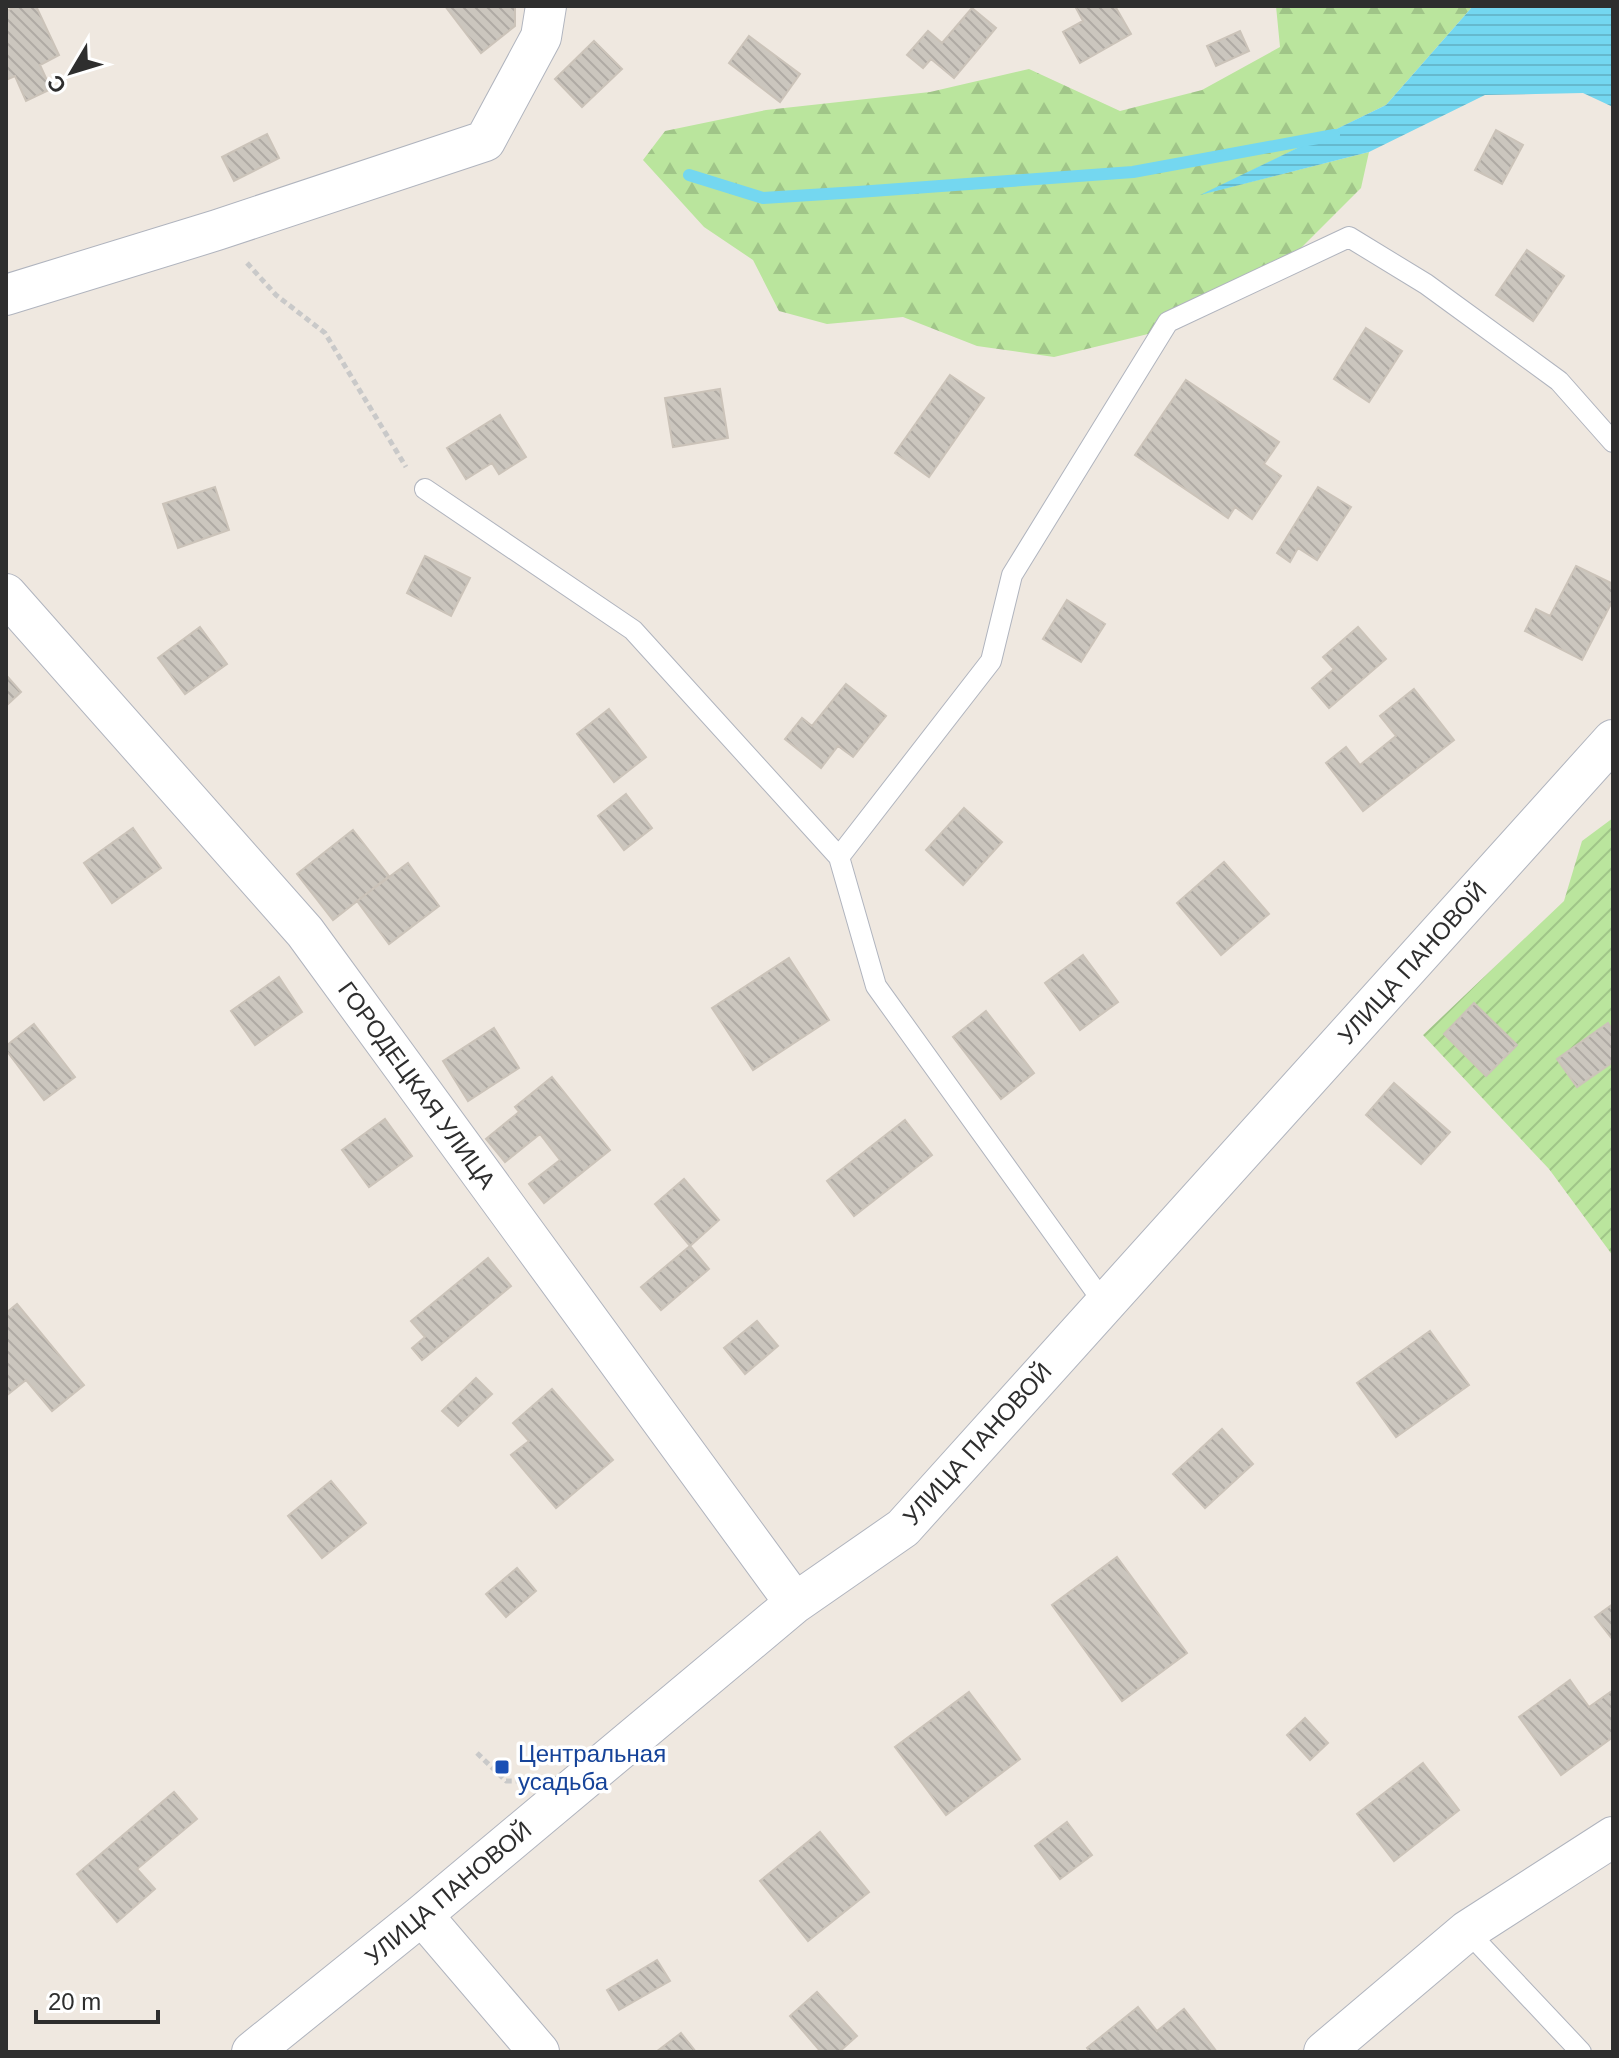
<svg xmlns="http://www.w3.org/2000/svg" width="1619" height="2058" font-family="Helvetica,sans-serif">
<defs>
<pattern id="forest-firs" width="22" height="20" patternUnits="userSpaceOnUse" patternTransform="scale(2)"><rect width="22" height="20" fill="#bae59d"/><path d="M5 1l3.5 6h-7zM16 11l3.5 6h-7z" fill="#a0c588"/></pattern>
<pattern id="garden-furrows" width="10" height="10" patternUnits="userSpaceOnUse" patternTransform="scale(2)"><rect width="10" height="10" fill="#bae59d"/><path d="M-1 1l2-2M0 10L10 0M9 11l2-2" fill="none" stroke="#a0c588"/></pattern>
<pattern id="water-rules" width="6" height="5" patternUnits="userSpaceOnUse" patternTransform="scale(2)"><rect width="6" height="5" fill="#74d7f0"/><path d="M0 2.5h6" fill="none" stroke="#65b9ce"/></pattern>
<pattern id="building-back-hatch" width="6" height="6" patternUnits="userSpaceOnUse" patternTransform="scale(2)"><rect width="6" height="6" fill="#cbc6be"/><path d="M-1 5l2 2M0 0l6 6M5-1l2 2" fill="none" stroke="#afaaa4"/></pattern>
</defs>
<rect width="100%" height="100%" fill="#efe8e0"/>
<path fill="url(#forest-firs)" d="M 1276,6 L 1473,6 L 1386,105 L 1206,193 L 1369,152 L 1361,188 L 1272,277 L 1148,334 L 1054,357 L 977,346 L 903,317 L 827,324 L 779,311 L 753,260 L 704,227 L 643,160 L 665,131 L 766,110 L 930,92 L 1029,69 L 1120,111 L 1202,90 L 1280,47 Z"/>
<path fill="url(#garden-furrows)" d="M 1613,818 L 1613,1256 L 1549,1169 L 1423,1035 L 1564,901 L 1582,841 Z"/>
<path fill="url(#water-rules)" d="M 1473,6 L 1613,6 L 1613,107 L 1583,93 L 1485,95 L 1369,152 L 1200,195 L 1386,105 Z"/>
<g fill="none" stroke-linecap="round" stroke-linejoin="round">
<path stroke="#74d7f0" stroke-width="12" d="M 689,175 L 763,198 L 858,192 L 1133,172 L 1334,135"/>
</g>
<path fill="url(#building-back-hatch)" stroke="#cbc3b9" stroke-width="2" d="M 17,6 L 36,6 L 59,55 L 40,65 L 51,89 L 26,101 L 15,76 L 6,80 L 6,11 Z
M 445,6 L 515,6 L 515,26 L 481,53 Z
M 1075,6 L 1115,6 L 1131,34 L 1080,63 L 1063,32 L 1083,21 Z
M 972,8 L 996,28 L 954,78 L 931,59 L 923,68 L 907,55 L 928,31 L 942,43 Z
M 1240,31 L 1249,51 L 1216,66 L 1207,46 Z
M 749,36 L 800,74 L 780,102 L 729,63 Z
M 594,41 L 622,69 L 582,107 L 555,79 Z
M 1496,130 L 1523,145 L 1502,184 L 1475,170 Z
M 267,134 L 279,158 L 234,181 L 222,157 Z
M 1527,250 L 1564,276 L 1533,321 L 1496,295 Z
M 1366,328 L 1402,351 L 1369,402 L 1334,379 Z
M 950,375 L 984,398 L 929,477 L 895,453 Z
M 1186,380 L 1279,442 L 1264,464 L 1281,476 L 1252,519 L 1235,507 L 1228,518 L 1135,455 Z
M 720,389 L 728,438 L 673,447 L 665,398 Z
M 500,415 L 526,457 L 499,474 L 492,463 L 466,479 L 447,448 Z
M 215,487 L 229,530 L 178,548 L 163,504 Z
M 1318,487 L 1351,507 L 1317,560 L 1298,548 L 1290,562 L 1277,553 Z
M 425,556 L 470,578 L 451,616 L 407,593 Z
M 1576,566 L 1613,584 L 1613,600 L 1582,660 L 1525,631 L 1536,609 L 1550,616 Z
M 1067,600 L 1105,624 L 1081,662 L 1043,639 Z
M 200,627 L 227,664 L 185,694 L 158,658 Z
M 1358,627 L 1386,659 L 1329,708 L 1312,688 L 1334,669 L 1323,657 Z
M 6,675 L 21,692 L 6,706 Z
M 846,684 L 886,716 L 853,757 L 838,746 L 821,768 L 785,739 L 802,718 L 812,726 Z
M 1414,689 L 1454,740 L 1363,811 L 1326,763 L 1346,747 L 1360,765 L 1396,736 L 1380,716 Z
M 609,709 L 646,757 L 614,782 L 577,734 Z
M 626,794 L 652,828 L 624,850 L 598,816 Z
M 964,808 L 1002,842 L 963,885 L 926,850 Z
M 133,828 L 161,868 L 112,903 L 84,863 Z
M 353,830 L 389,876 L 333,920 L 297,874 Z
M 1224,862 L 1269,914 L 1221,955 L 1177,903 Z
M 408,863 L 439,906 L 389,944 L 357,901 Z
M 1083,955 L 1118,1002 L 1080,1030 L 1045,983 Z
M 789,958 L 829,1020 L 753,1070 L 712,1008 Z
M 279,977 L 302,1012 L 255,1045 L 231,1011 Z
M 1474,1003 L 1517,1045 L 1486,1076 L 1444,1034 Z
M 986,1011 L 1034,1073 L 1001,1099 L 953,1037 Z
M 1608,1023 L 1613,1031 L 1613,1062 L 1577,1087 L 1557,1059 Z
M 34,1024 L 75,1077 L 44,1100 L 6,1050 L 6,1046 Z
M 494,1028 L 519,1068 L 468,1101 L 443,1061 Z
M 552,1077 L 610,1150 L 544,1203 L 529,1184 L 560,1160 L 540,1134 L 505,1162 L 486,1139 L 519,1112 L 515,1107 Z
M 1394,1083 L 1450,1132 L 1421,1164 L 1366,1115 Z
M 385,1119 L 412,1156 L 369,1187 L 342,1150 Z
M 905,1120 L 932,1155 L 854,1216 L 827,1181 Z
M 684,1179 L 719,1220 L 690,1246 L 655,1204 Z
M 690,1246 L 709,1269 L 661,1310 L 641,1287 Z
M 488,1258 L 511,1286 L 422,1360 L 412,1348 L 425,1337 L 411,1321 Z
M 17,1304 L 84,1385 L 52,1411 L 26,1380 L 6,1396 L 6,1313 Z
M 757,1321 L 778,1346 L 745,1374 L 724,1348 Z
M 1430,1331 L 1469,1385 L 1396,1437 L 1357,1383 Z
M 476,1378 L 492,1394 L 458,1426 L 442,1411 Z
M 552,1389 L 613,1460 L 556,1508 L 511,1455 L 529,1441 L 513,1423 Z
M 1222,1429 L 1253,1464 L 1205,1508 L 1173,1474 Z
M 331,1481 L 366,1523 L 322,1558 L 288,1516 Z
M 1117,1557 L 1187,1653 L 1122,1701 L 1052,1605 Z
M 517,1568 L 536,1591 L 506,1617 L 486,1594 Z
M 1613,1604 L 1613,1640 L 1595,1617 Z
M 1570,1680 L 1589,1707 L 1612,1691 L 1613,1737 L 1561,1775 L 1519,1717 Z
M 969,1692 L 1020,1759 L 946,1815 L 895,1747 Z
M 1305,1718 L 1328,1743 L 1310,1760 L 1287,1735 Z
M 1423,1763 L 1459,1810 L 1394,1861 L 1357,1814 Z
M 174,1792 L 197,1819 L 137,1869 L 155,1889 L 117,1922 L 77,1874 Z
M 1067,1822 L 1092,1855 L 1060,1879 L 1035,1846 Z
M 820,1832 L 869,1892 L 808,1941 L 760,1881 Z
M 657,1960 L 670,1981 L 619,2010 L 607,1990 Z
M 817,1992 L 857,2036 L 839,2052 L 821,2052 L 790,2016 Z
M 1138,2007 L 1157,2031 L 1184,2009 L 1217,2052 L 1090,2052 L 1087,2048 Z
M 681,2033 L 696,2052 L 656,2052 Z"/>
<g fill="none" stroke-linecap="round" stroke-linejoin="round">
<g stroke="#b0b4be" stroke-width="22">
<path id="service" d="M 425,489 L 633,630 L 839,857 L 876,986 L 1104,1303
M 839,857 L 991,661 L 1012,575 L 1168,322 L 1349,237 L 1426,284 L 1559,381 L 1613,442
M 1467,1931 L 1581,2052"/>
</g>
<g stroke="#b0b4be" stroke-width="42">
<path id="minor" d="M 6,295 L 217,230 L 485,141 L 541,37 L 546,6
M 6,594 L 305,932 L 795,1603
M 422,1915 L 539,2052
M 252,2052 L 422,1915 L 795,1603 L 903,1528 L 1613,740
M 1324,2052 L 1467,1931 L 1613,1837"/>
</g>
<path stroke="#c9c9c9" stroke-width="5" stroke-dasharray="6 4" stroke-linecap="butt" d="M 247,263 L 276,295 L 325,333 L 406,467
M 477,1753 L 506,1781 L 518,1781"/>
<use href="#service" stroke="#fff" stroke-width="20"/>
<use href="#minor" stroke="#fff" stroke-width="40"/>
</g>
<rect fill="#1a4fb4" stroke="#fff" stroke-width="3" x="494" y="1759" width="16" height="16" rx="4"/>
<g text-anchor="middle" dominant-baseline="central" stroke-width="7" stroke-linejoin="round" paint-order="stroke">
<g font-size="24" fill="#2e2e2e" stroke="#fff">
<text transform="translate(1412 963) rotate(-48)">УЛИЦА ПАНОВОЙ</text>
<text transform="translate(417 1085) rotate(54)">ГОРОДЕЦКАЯ УЛИЦА</text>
<text transform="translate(977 1444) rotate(-48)">УЛИЦА ПАНОВОЙ</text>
<text transform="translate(448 1893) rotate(-40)">УЛИЦА ПАНОВОЙ</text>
</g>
<g font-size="24" fill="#164399" stroke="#fff" text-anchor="start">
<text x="518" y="1753">Центральная<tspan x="518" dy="28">усадьба</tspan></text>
</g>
</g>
<rect width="1619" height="2058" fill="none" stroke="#2e2e2e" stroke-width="16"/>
<g transform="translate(72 72) rotate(232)" stroke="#ffffff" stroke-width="6" paint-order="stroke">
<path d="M0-6L14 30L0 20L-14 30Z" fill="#2e2e2e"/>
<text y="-12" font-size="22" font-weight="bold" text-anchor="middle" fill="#2e2e2e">С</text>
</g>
<path d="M36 2010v12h122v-12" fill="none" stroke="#2e2e2e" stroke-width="4"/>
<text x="48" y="2010" font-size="24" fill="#2e2e2e" stroke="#ffffff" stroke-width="6" paint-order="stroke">20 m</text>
</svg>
